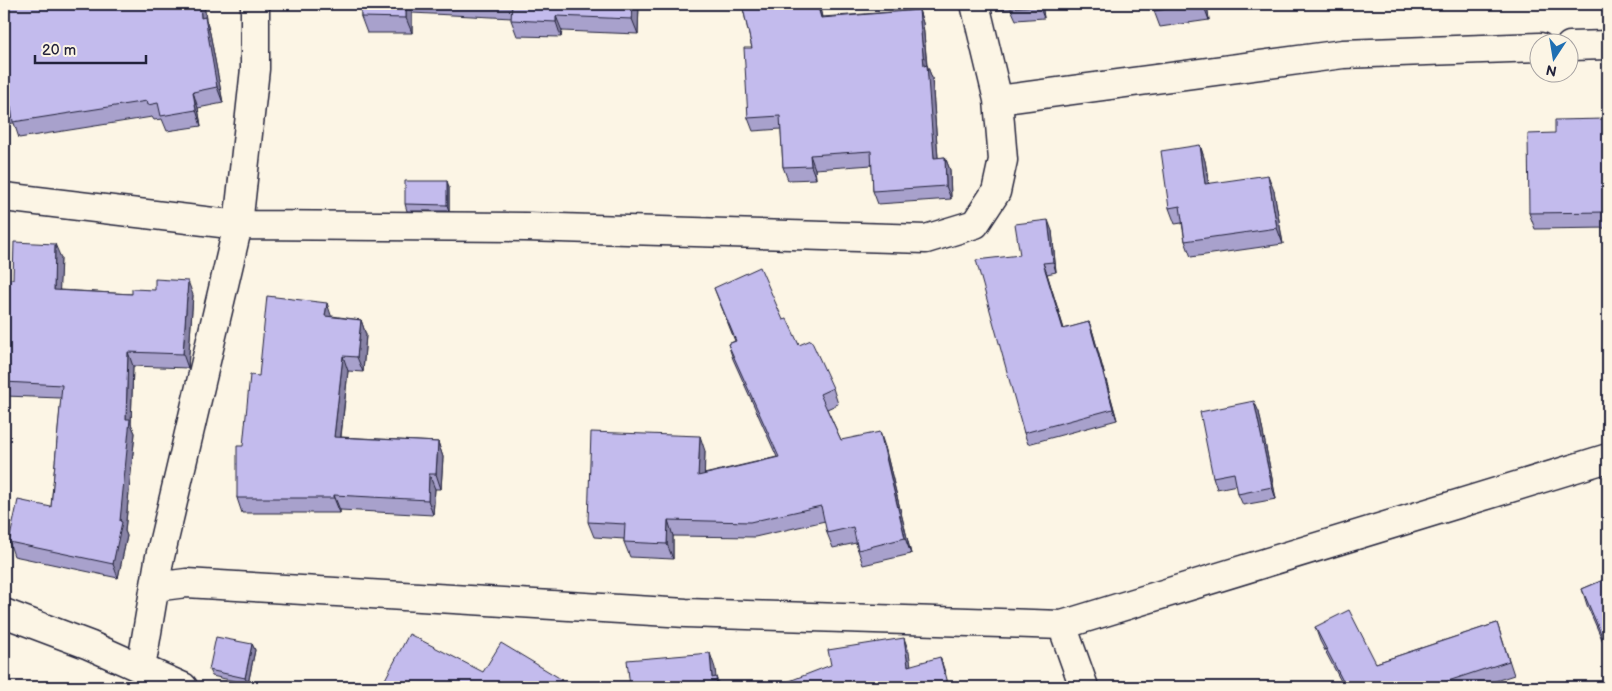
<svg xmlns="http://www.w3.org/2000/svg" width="1612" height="691" font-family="'Balsamiq Sans',sans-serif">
<rect width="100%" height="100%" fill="#fcf5e5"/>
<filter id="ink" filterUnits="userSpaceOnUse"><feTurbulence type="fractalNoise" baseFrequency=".02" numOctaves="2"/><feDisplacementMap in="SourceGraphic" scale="10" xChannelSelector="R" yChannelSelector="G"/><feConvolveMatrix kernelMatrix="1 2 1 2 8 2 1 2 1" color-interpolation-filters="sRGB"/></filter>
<g filter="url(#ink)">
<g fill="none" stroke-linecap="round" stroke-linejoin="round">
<g stroke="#22223b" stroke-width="31">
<path id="minor" d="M 1570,46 L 1608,45
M 998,100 L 1343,54 L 1540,47
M 4,197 L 238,225 L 526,227 L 926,239 L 975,224 L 996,192 L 1003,160 L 998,100 L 975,4
M 155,587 L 186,583 L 686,613 L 1062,625 L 1084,687
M 4,613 L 89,645 L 183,687
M 1062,625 L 1608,458
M 141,668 L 159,561 L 238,225 L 255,69 L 255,4"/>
</g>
<use href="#minor" stroke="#fcf5e5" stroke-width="28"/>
</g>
<path fill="#a8a1cc" stroke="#22223b" d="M 4,4 L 204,4 L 206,20 L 210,33 L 223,103 L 198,108 L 201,126 L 167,131 L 162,119 L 154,120 L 152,117 L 19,138 L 14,123 L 4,124 Z
M 361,4 L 639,4 L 638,34 L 562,31 L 561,37 L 517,36 L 511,20 L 512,18 L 412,13 L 412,33 L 367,33 L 361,17 Z
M 742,4 L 819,4 L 822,17 L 919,10 L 923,23 L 927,65 L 932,78 L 938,158 L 945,157 L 950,170 L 951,199 L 878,204 L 873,191 L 872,165 L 815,169 L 816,179 L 788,180 L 783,167 L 781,129 L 753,131 L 748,118 L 752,48 Z
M 990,4 L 1042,4 L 1044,18 L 1016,20 L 1011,9 L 993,10 Z
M 1153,4 L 1207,4 L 1209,20 L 1160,27 L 1154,11 Z
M 1608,126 L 1608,228 L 1535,229 L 1529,213 L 1555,133 Z
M 1200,145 L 1205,161 L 1209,184 L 1274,191 L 1283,244 L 1191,257 L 1185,241 L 1182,223 L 1175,224 L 1169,208 Z
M 447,181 L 449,188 L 449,211 L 407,211 L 405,204 Z
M 1052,231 L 1056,272 L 1047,274 L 1064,329 L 1089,322 L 1093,333 L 1117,420 L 1028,444 L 1024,433 L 1020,255 Z
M 61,258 L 59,290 L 132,294 L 193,295 L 188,368 L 133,366 L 131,424 L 135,433 L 125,531 L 127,536 L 118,578 L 14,556 L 9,542 L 51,507 L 61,398 L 4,396 L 4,280 L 13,279 Z
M 714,288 L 783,320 L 799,345 L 833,388 L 838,404 L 827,409 L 841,440 L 885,447 L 911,554 L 863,565 L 858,550 L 856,543 L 833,548 L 827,533 L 825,521 L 755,537 L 673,536 L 673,559 L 630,557 L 624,542 L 624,539 L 594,537 L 588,522 L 705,451 L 704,474 L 777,457 L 733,359 L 728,344 L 735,341 Z
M 332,316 L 361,320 L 366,335 L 363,372 L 348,371 L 341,437 L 438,442 L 443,457 L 441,489 L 435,489 L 433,515 L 340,510 L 340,513 L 242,513 L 237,498 L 259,376 Z
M 1259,412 L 1276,499 L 1243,505 L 1238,494 L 1237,485 L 1217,489 L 1213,477 Z
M 1608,578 L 1608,653 L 1587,605 L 1582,589 Z
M 1497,623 L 1514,675 L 1477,687 L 1344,687 L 1320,641 L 1315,627 L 1376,663 Z
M 252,644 L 255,650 L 248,684 L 212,676 L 209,670 Z"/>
<path fill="#8883a6" stroke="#22223b" d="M 200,4 L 204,4 L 206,20 L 210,33 L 223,103 L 217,87 L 201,18 Z
M 406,4 L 408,4 L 412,13 L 412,33 L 406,18 Z
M 633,4 L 639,4 L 638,34 L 632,19 Z
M 817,4 L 819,4 L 825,31 L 821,18 Z
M 1039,4 L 1042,4 L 1044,18 L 1039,6 Z
M 1203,4 L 1207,4 L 1209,20 Z
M 919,10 L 923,23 L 927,68 L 927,65 L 932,78 L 939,171 L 934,158 L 924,66 Z
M 556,16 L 562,31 L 561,37 L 556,22 Z
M 193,92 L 198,108 L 201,126 L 196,110 Z
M 1606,119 L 1608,126 L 1608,142 L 1606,137 Z
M 1200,145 L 1205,161 L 1211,200 L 1205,184 Z
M 810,155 L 815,169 L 816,179 L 811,166 Z
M 945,157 L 950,170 L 951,199 L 946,186 Z
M 1268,175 L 1274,191 L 1283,244 L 1277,228 Z
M 447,181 L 449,188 L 449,211 L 447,205 Z
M 1048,220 L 1052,231 L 1056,272 L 1053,262 Z
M 55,244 L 61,258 L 59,304 L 54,290 Z
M 1043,263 L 1047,274 L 1067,339 L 1063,329 Z
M 188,281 L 193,295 L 188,368 L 183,354 Z
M 327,303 L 332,318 L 325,316 Z
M 361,320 L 366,335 L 363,372 L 357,357 Z
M 1089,322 L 1093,333 L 1117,420 L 1113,409 Z
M 128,352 L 133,366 L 131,424 L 135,433 L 125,531 L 127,536 L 118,578 L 113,564 L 120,521 L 126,419 Z
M 343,356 L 348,371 L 339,452 L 334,437 Z
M 1254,401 L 1259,412 L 1276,499 L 1272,487 Z
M 880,432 L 885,447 L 911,554 L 905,538 Z
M 700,436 L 705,451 L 704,491 L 698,476 Z
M 438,442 L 443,457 L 441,489 L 436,474 Z
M 429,474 L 435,489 L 433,515 L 428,500 Z
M 334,495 L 340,510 L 340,513 L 334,498 Z
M 668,520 L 673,536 L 673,559 L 667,544 Z
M 904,638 L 909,652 L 913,680 L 908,666 Z
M 252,644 L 255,650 L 248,684 L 245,678 Z
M 710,653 L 715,668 L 717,687 L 712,678 Z
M 940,657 L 945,672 L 949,687 L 948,687 Z
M 716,677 L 720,687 L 717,687 Z
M 561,679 L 564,687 L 556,687 Z"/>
<path fill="#c3bbed" stroke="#22223b" d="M 4,4 L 200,4 L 201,18 L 205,17 L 217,87 L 193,92 L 196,110 L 161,116 L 158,103 L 148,105 L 147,101 L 13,122 L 11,106 L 4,107 Z
M 361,4 L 406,4 L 406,18 L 361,17 Z
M 512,4 L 633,4 L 632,19 L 556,16 L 556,22 L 511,20 Z
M 742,4 L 817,4 L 821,18 L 919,10 L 924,66 L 927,65 L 934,158 L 945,157 L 946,186 L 873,191 L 871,151 L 810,155 L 811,166 L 783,167 L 780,116 L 748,118 L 744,48 L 752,48 Z
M 1011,4 L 1039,4 L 1039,6 L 1011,8 Z
M 1153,4 L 1203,4 L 1154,11 Z
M 1606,119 L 1606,137 L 1608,137 L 1608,212 L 1529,213 L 1528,134 L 1555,133 L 1555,120 Z
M 1200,145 L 1205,184 L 1268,175 L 1277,228 L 1185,241 L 1180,206 L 1169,208 L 1161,151 Z
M 405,181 L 447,181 L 447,205 L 405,204 Z
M 1048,220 L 1053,262 L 1043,263 L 1063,329 L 1089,322 L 1113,409 L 1024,433 L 976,260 L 1020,255 L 1015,224 Z
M 14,242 L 55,244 L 54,290 L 132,294 L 132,289 L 155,290 L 155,279 L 188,281 L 183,354 L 128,352 L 126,419 L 130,419 L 120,521 L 122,522 L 113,564 L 9,542 L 18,500 L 51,507 L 62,385 L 4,382 L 4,280 L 13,279 Z
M 760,267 L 783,320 L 787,319 L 799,345 L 811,340 L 833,388 L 820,394 L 841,440 L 880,432 L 905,538 L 858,550 L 853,527 L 827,533 L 821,506 L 750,522 L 668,520 L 667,544 L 624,542 L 625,524 L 588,522 L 591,432 L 700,436 L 698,476 L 779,457 L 728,344 L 736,341 L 714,288 Z
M 267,296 L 327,303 L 325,316 L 361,320 L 357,357 L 343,356 L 334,437 L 438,442 L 436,474 L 429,474 L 428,500 L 334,495 L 334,498 L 237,498 L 237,446 L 243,446 L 250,375 L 259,376 Z
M 1254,401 L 1272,487 L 1238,494 L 1234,473 L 1213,477 L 1200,412 Z
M 1608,578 L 1608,650 L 1582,589 Z
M 1349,610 L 1376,663 L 1497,623 L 1509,661 L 1430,687 L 1346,687 L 1315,627 Z
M 409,634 L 483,672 L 501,643 L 561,679 L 556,687 L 381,687 Z
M 216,637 L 252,644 L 245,678 L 209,670 Z
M 904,638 L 908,666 L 940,657 L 948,687 L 774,687 L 831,665 L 828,650 Z
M 710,653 L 712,678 L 716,677 L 717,687 L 630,687 L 627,660 Z"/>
</g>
<rect width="1612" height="691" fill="none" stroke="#fcf5e5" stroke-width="20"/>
<rect x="10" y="10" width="1592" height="671" fill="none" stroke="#22223b" stroke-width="2" filter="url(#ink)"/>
<g transform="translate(1554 58) rotate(192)"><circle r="24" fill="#fcf5e5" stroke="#a5a1a1"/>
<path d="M0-4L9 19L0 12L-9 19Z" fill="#1f6fb2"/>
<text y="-8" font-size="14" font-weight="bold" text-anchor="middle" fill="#22223b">N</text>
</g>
<path d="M35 55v8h111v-8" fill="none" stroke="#22223b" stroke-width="2.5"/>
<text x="42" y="55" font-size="15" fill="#22223b" stroke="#fcf5e5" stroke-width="4" paint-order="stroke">20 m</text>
</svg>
